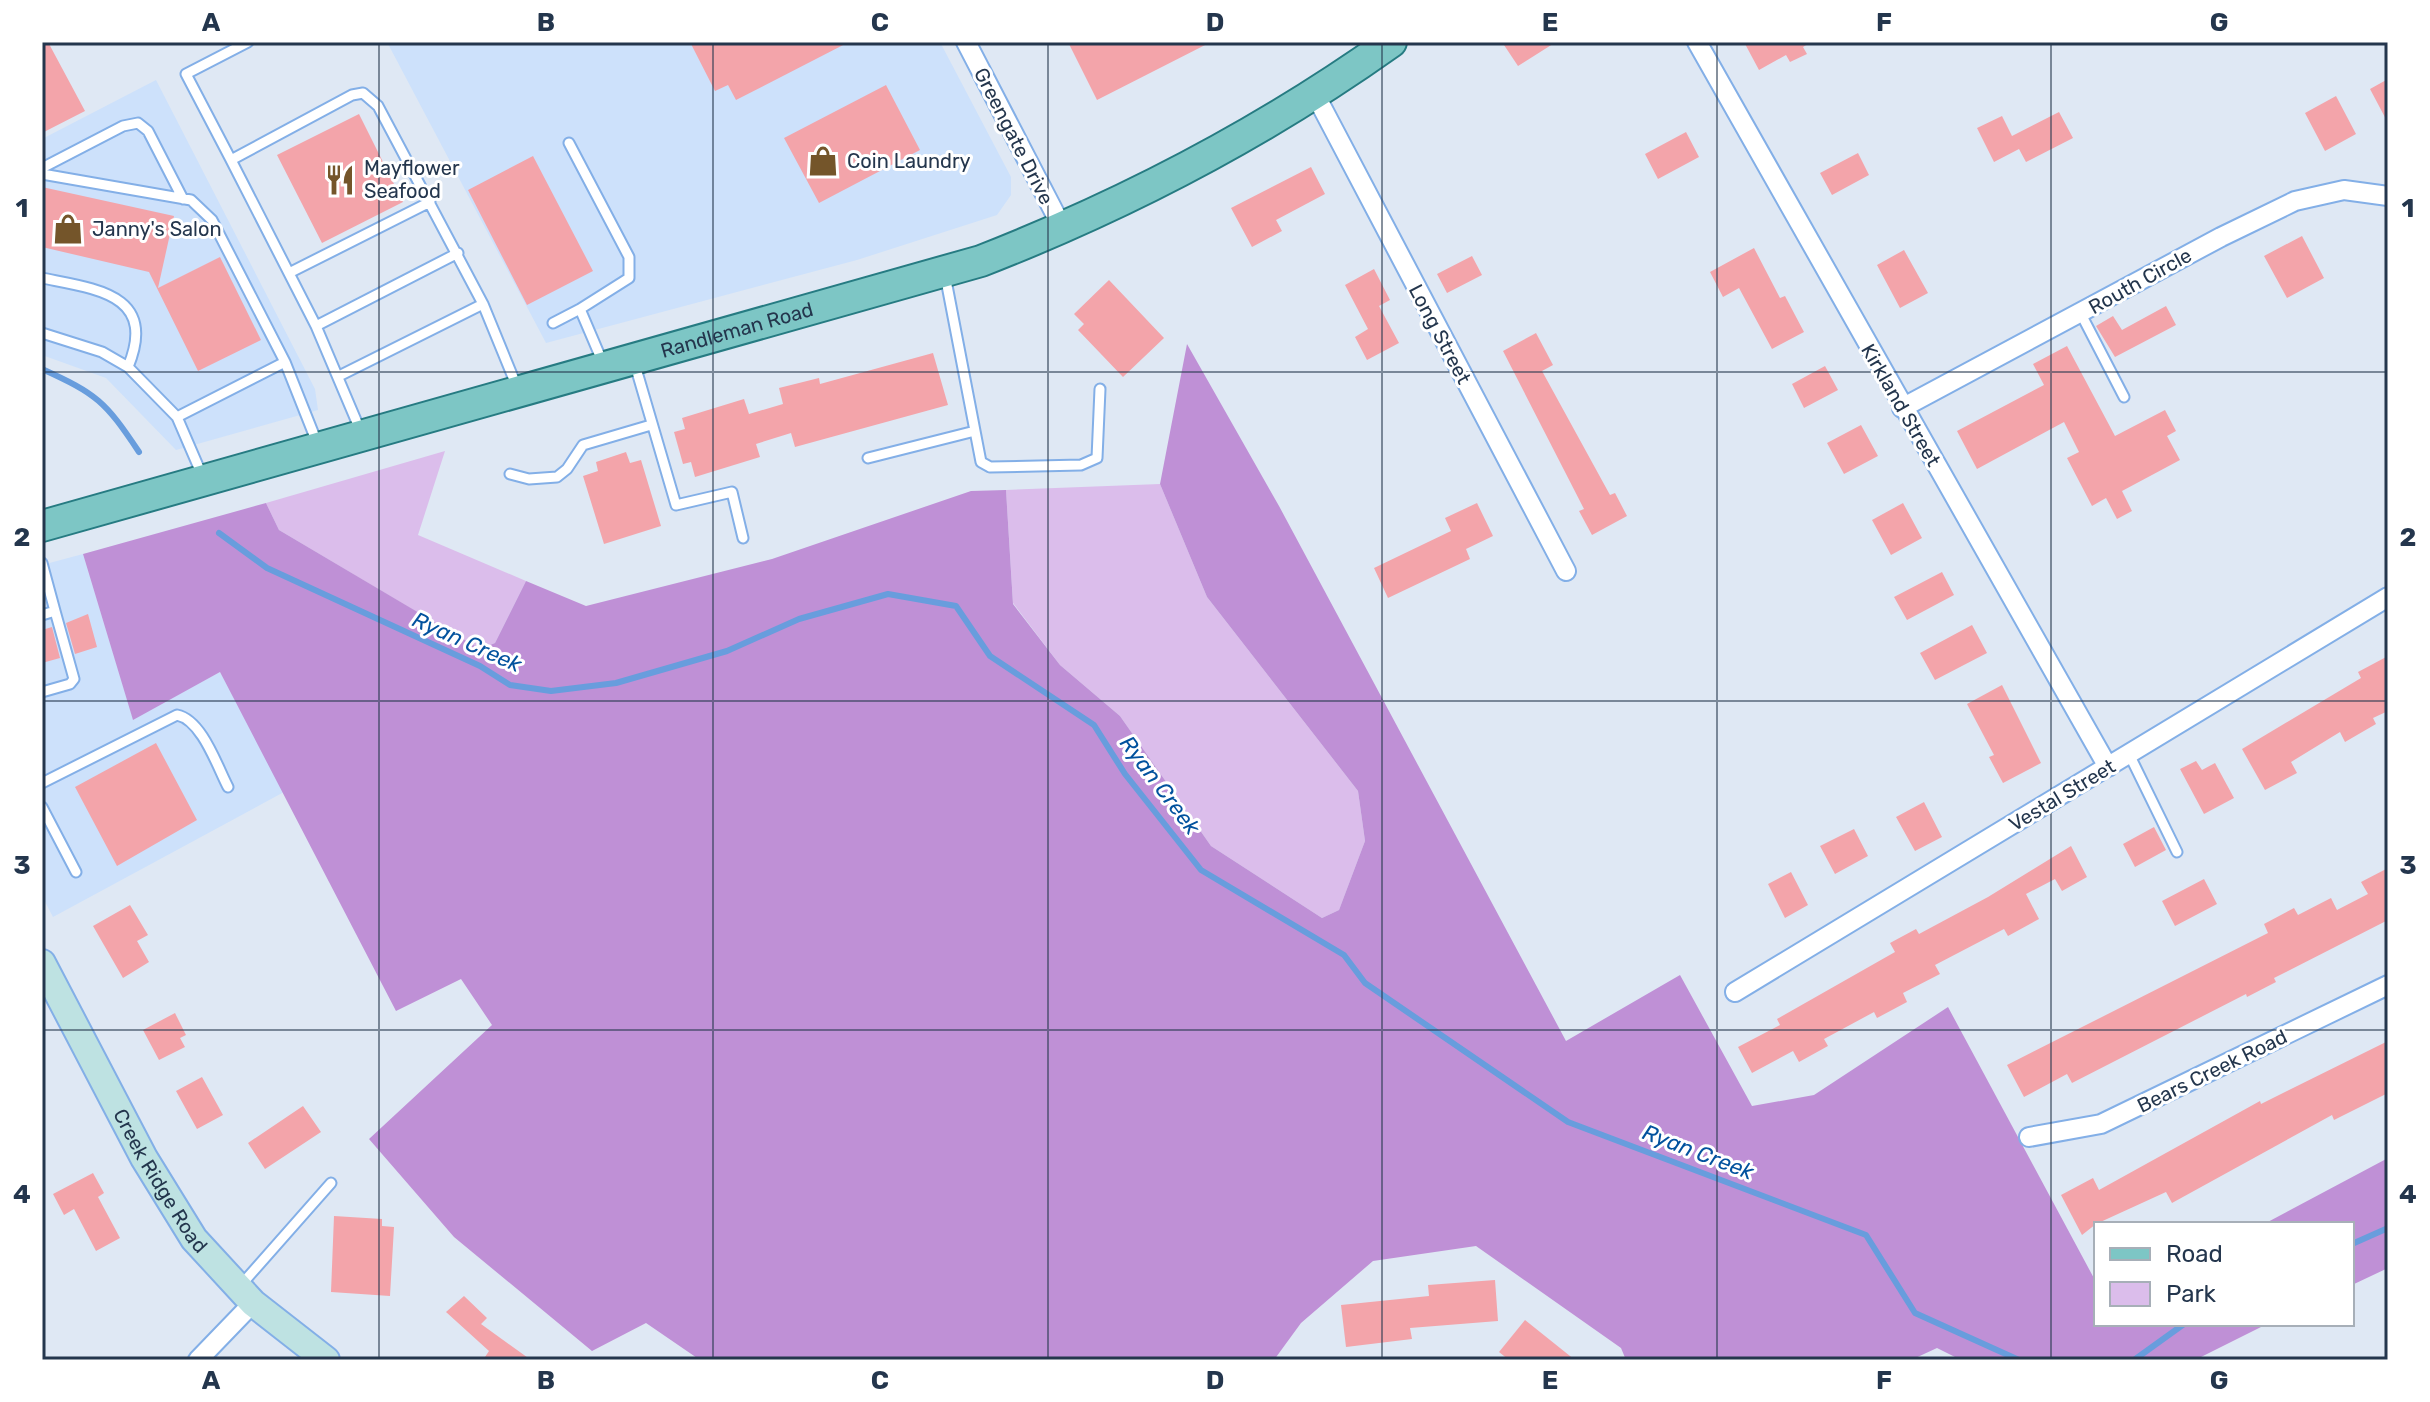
<svg xmlns="http://www.w3.org/2000/svg" width="2430" height="1402" font-family="Rubik,sans-serif">
<rect width="100%" height="100%" fill="#dfe8f4"/>
<path fill="#cde1fb" d="M 387,42 L 940,42 L 1011,177 L 1011,195 L 997,215 L 857,260 L 546,343 Z
M 156,80 L 315,389 L 318,410 L 176,450 L 106,378 L 42,355 L 42,139 Z
M 83,554 L 133,719 L 220,672 L 284,792 L 53,917 L 42,896 L 42,565 Z"/>
<path fill="#dbbdeb" d="M 445,451 L 418,535 L 526,581 L 495,643 L 479,649 L 279,530 L 266,503 Z
M 1160,484 L 1207,597 L 1358,791 L 1365,841 L 1339,910 L 1322,918 L 1211,846 L 1120,716 L 1060,665 L 1013,603 L 1006,490 Z"/>
<path fill="#bf90d6" d="M 1187,344 L 1279,506 L 1566,1041 L 1680,975 L 1752,1106 L 1814,1095 L 1948,1007 L 2096,1282 L 2096,1324 L 2267,1324 L 2195,1360 L 1961,1360 L 1937,1348 L 1911,1360 L 1626,1360 L 1621,1348 L 1476,1246 L 1373,1261 L 1301,1323 L 1274,1360 L 700,1360 L 646,1323 L 592,1351 L 454,1237 L 369,1139 L 492,1025 L 461,979 L 396,1011 L 220,672 L 133,720 L 83,554 L 266,503 L 279,530 L 480,649 L 495,643 L 526,581 L 586,606 L 772,559 L 971,491 L 1006,490 L 1013,604 L 1060,665 L 1120,716 L 1211,846 L 1322,918 L 1339,910 L 1365,841 L 1358,791 L 1207,597 L 1160,484 Z
M 2388,1158 L 2388,1268 L 2352,1285 L 2352,1224 L 2264,1224 Z"/>
<g fill="none" stroke-linecap="round" stroke-linejoin="round">
<path stroke="#689ddd" stroke-width="6" d="M 42,369 C 97,394 105,401 139,452
M 219,533 L 267,568 L 480,666 L 510,685 L 551,691 L 616,683 L 727,651 L 799,619 L 888,594 L 956,606 L 990,656 L 1094,725 L 1125,774 L 1201,870 L 1344,955 L 1365,983 L 1568,1122 L 1866,1235 L 1915,1313 L 2019,1360
M 2352,1244 L 2388,1228
M 2134,1360 L 2184,1324"/>
</g>
<path fill="#f3a4aa" d="M 42,42 L 48,42 L 85,111 L 42,133 Z
M 690,42 L 849,42 L 736,100 L 728,85 L 715,91 Z
M 1068,42 L 1211,42 L 1097,100 Z
M 1502,42 L 1556,42 L 1518,66 Z
M 1744,42 L 1811,42 L 1803,47 L 1807,54 L 1790,62 L 1786,55 L 1759,70 Z
M 2388,79 L 2388,123 L 2370,89 Z
M 886,85 L 920,150 L 819,203 L 784,138 Z
M 2336,96 L 2356,134 L 2325,151 L 2305,113 Z
M 2059,112 L 2073,138 L 2026,162 L 2019,149 L 1994,162 L 1977,128 L 2002,116 L 2012,136 Z
M 359,114 L 403,202 L 322,243 L 277,155 Z
M 1686,132 L 1699,157 L 1658,179 L 1645,154 Z
M 1858,153 L 1869,175 L 1832,195 L 1820,173 Z
M 533,156 L 593,271 L 527,305 L 468,190 Z
M 1311,167 L 1325,194 L 1276,220 L 1282,231 L 1252,247 L 1231,208 Z
M 42,187 L 174,216 L 158,288 L 220,257 L 261,340 L 198,371 L 149,272 L 42,247 Z
M 2302,236 L 2324,278 L 2287,298 L 2264,256 Z
M 1754,248 L 1780,298 L 1785,296 L 1804,332 L 1772,349 L 1739,288 L 1723,297 L 1710,272 Z
M 1904,250 L 1928,293 L 1900,308 L 1877,265 Z
M 1472,256 L 1482,275 L 1447,293 L 1437,274 Z
M 1374,269 L 1390,300 L 1379,306 L 1399,343 L 1367,360 L 1355,337 L 1368,329 L 1345,285 Z
M 1109,280 L 1164,338 L 1123,377 L 1078,330 L 1084,324 L 1074,314 Z
M 2166,306 L 2176,325 L 2115,357 L 2096,326 L 2113,316 L 2122,330 Z
M 1536,333 L 1553,365 L 1542,371 L 1610,495 L 1615,493 L 1627,516 L 1592,535 L 1579,511 L 1584,509 L 1503,351 Z
M 2067,346 L 2115,436 L 2165,410 L 2176,431 L 2167,436 L 2180,460 L 2122,491 L 2132,511 L 2117,519 L 2106,498 L 2092,506 L 2067,458 L 2079,452 L 2064,422 L 1977,469 L 1957,431 L 2044,385 L 2033,364 Z
M 933,353 L 948,405 L 795,447 L 791,433 L 756,444 L 760,457 L 695,477 L 691,462 L 683,464 L 674,432 L 685,429 L 682,418 L 744,399 L 749,414 L 783,404 L 779,388 L 819,378 L 820,384 Z
M 1825,366 L 1838,390 L 1804,408 L 1792,384 Z
M 1861,425 L 1878,456 L 1844,474 L 1827,443 Z
M 626,452 L 630,463 L 641,460 L 661,526 L 604,544 L 583,476 L 598,471 L 596,462 Z
M 1477,503 L 1493,536 L 1466,549 L 1470,559 L 1388,598 L 1374,568 L 1451,531 L 1445,518 Z
M 1903,503 L 1922,538 L 1891,555 L 1872,520 Z
M 1942,572 L 1954,595 L 1907,620 L 1894,597 Z
M 88,614 L 97,647 L 75,654 L 66,623 Z
M 1972,625 L 1987,653 L 1935,680 L 1920,653 Z
M 52,627 L 60,658 L 42,663 L 42,630 Z
M 2388,656 L 2388,711 L 2373,718 L 2376,724 L 2345,742 L 2340,732 L 2291,762 L 2297,773 L 2265,790 L 2242,749 L 2361,678 L 2358,672 Z
M 2002,685 L 2041,763 L 2003,783 L 1989,757 L 1994,755 L 1967,704 Z
M 156,743 L 197,820 L 117,866 L 75,787 Z
M 2196,761 L 2202,770 L 2215,763 L 2234,798 L 2204,814 L 2180,769 Z
M 1924,802 L 1942,837 L 1915,851 L 1896,817 Z
M 2154,827 L 2166,850 L 2135,867 L 2123,844 Z
M 1854,829 L 1868,856 L 1835,874 L 1820,846 Z
M 2071,846 L 2087,877 L 2062,891 L 2055,879 L 2026,894 L 2039,919 L 2008,936 L 2004,929 L 1935,965 L 1940,974 L 1903,993 L 1907,1002 L 1877,1018 L 1874,1012 L 1824,1039 L 1828,1046 L 1799,1062 L 1793,1051 L 1752,1073 L 1738,1047 L 1780,1025 L 1777,1019 L 1895,952 L 1890,943 L 1916,929 L 1919,934 L 1988,897 Z
M 2388,868 L 2388,920 L 2274,978 L 2276,982 L 2247,997 L 2246,994 L 2072,1083 L 2067,1074 L 2024,1097 L 2007,1065 L 2268,933 L 2264,924 L 2294,908 L 2298,915 L 2331,898 L 2337,910 L 2368,894 L 2361,882 Z
M 1791,872 L 1808,905 L 1785,918 L 1768,884 Z
M 2204,879 L 2217,904 L 2175,926 L 2162,901 Z
M 130,905 L 148,935 L 137,941 L 149,962 L 123,978 L 93,926 Z
M 175,1013 L 186,1035 L 180,1038 L 185,1047 L 159,1060 L 143,1030 Z
M 2388,1041 L 2388,1093 L 2334,1120 L 2332,1115 L 2172,1203 L 2166,1192 L 2096,1224 L 2082,1235 L 2061,1195 L 2093,1178 L 2099,1190 L 2260,1101 L 2261,1104 Z
M 202,1077 L 223,1115 L 197,1129 L 176,1091 Z
M 303,1106 L 321,1132 L 265,1169 L 248,1143 Z
M 93,1173 L 104,1193 L 98,1197 L 120,1238 L 96,1251 L 74,1209 L 64,1215 L 53,1194 Z
M 334,1216 L 382,1219 L 382,1226 L 394,1227 L 390,1296 L 331,1292 Z
M 1495,1280 L 1498,1321 L 1410,1328 L 1412,1339 L 1346,1347 L 1341,1305 L 1429,1296 L 1428,1285 Z
M 464,1296 L 487,1318 L 481,1324 L 531,1360 L 483,1360 L 489,1351 L 446,1312 Z
M 1525,1320 L 1575,1360 L 1509,1360 L 1499,1352 Z"/>
<g fill="none" stroke-linecap="round" stroke-linejoin="round">
<g stroke="#83afe7" stroke-width="13">
<path id="service" d="M 569,143 L 629,257 L 629,278 L 580,309 L 603,363
M 231,160 L 186,74 L 248,42
M 42,168 L 123,126 L 138,123 L 148,131 L 183,199
M 42,174 L 191,200 L 212,220 L 285,362
M 289,273 L 430,202
M 945,275 L 981,462 L 990,467 L 1081,465 L 1097,458 L 1100,389
M 42,278 C 96,289 158,294 128,367
M 2081,314 L 2124,397
M 553,323 L 580,309
M 316,326 L 458,253
M 42,333 L 102,352 L 128,367 L 177,417
M 635,365 L 676,505 L 732,492 L 743,538
M 339,376 L 483,304
M 361,432 L 316,326 L 231,160 L 352,95 L 363,93 L 378,106 L 483,304 L 517,387
M 868,458 L 975,431
M 510,474 L 529,479 L 557,477 L 567,469 L 583,445 L 651,425
M 202,475 L 177,417 L 285,362 L 318,445
M 42,563 L 55,611
M 42,615 L 55,611 L 74,679 L 70,684 L 42,692
M 2129,754 L 2177,852
M 42,783 L 177,715 C 202,720 217,766 228,787
M 42,807 L 76,872
M 241,1285 L 331,1183"/>
</g>
<g stroke="#83afe7" stroke-width="22">
<path id="minor" d="M 966,42 L 1063,229
M 1697,42 L 2108,767
M 1316,96 L 1566,571
M 1902,408 L 2221,237 L 2295,201 L 2344,190 L 2388,196
M 1735,992 L 2388,597
M 2029,1137 L 2101,1124 L 2388,985
M 198,1360 L 253,1303"/>
</g>
<g stroke="#83afe7" stroke-width="30">
<g id="secondary">
<path id="s1" d="M 42,963 L 144,1158 L 194,1239 L 253,1303 L 326,1360"/>
</g>
</g>
<g stroke="#267b82" stroke-width="34">
<g id="primary">
<path id="s2" d="M 42,526 L 981,261 C 1127,204 1263,133 1391,42"/>
</g>
</g>
<use href="#service" stroke="#fff" stroke-width="9"/>
<use href="#minor" stroke="#fff" stroke-width="18"/>
<use href="#secondary" stroke="#bee2e2" stroke-width="26"/>
<use href="#primary" stroke="#7dc6c5" stroke-width="30"/>
</g>
<path fill="none" stroke="#24364d" stroke-width="2" stroke-opacity="0.55" d="M 379,42 L 379,1360M 713,42 L 713,1360M 1048,42 L 1048,1360M 1382,42 L 1382,1360M 1717,42 L 1717,1360M 2051,42 L 2051,1360M 42,372 L 2388,372M 42,701 L 2388,701M 42,1030 L 2388,1030"/>
<defs>
<g id="shop-bare" transform="scale(2.4)"><path d="M-5-2.5h2.3a2.7 3.5 0 0 1 5.4 0H5L5.5 6h-11ZM-1.5-2.5h3a1.5 2.3 0 0 0-3 0Z" fill="#74552a" stroke="#fff" stroke-width="2.5" paint-order="stroke"/></g>
<g id="restaurant-bare" transform="scale(2.4)"><path d="M-5-6h1v4h1v-4h1v4h1v-4h1v5L-1.5 .5V6h-2V.5L-5-1ZM5-6V6H3V1.5H1.5Q1.5-4 5-6Z" fill="#74552a" stroke="#fff" stroke-width="2.5" paint-order="stroke"/></g>
</defs>
<g fill-rule="evenodd">
<use href="#shop-bare" x="823" y="161"/>
<use href="#restaurant-bare" x="340" y="180"/>
<use href="#shop-bare" x="68" y="229"/>
</g>
<g text-anchor="middle" dominant-baseline="central" stroke-width="6" stroke-linejoin="round" paint-order="stroke">
<g font-size="20" fill="#24364d" stroke="#fff">
<text transform="translate(1014 136) rotate(63)">Greengate Drive</text>
<text transform="translate(2140 281) rotate(-29)">Routh Circle</text>
<text stroke="none"><textPath href="#s2" startOffset="722">Randleman Road</textPath></text>
<text transform="translate(1440 334) rotate(62)">Long Street</text>
<text transform="translate(1901 405) rotate(60)">Kirkland Street</text>
<text transform="translate(2062 795) rotate(-31)">Vestal Street</text>
<text transform="translate(2212 1071) rotate(-26)">Bears Creek Road</text>
<text stroke="none"><textPath href="#s1" startOffset="248">Creek Ridge Road</textPath></text>
</g>
<g font-size="20" fill="#24364d" stroke="#fff" text-anchor="start">
<text x="847" y="161">Coin Laundry</text>
<text x="364" y="168">Mayflower<tspan x="364" dy="23">Seafood</tspan></text>
<text x="92" y="229">Janny's Salon</text>
</g>
<g font-size="22" font-style="italic" fill="#02529e" stroke="#fff">
<text transform="translate(467 642) rotate(24)">Ryan Creek</text>
<text transform="translate(1160 785) rotate(53)">Ryan Creek</text>
<text transform="translate(1698 1152) rotate(21)">Ryan Creek</text>
</g>
</g>
<rect width="2430" height="1402" fill="none" stroke="#ffffff" stroke-width="88"/>
<rect x="2094" y="1222" width="260" height="104" fill="#ffffff" stroke="#a7afb8" stroke-width="2"/>
<rect x="2110" y="1248" width="40" height="12" fill="#7dc6c5" stroke="#a7afb8" stroke-width="2"/>
<text x="2166" y="1262" font-size="24" fill="#24364d">Road</text>
<rect x="2110" y="1282" width="40" height="24" fill="#dbbdeb" stroke="#a7afb8" stroke-width="2"/>
<text x="2166" y="1302" font-size="24" fill="#24364d">Park</text>
<rect x="44" y="44" width="2342" height="1314" fill="none" stroke="#24364d" stroke-width="3"/>
<g font-size="26" text-anchor="middle" font-weight="bold" fill="#24364d">
<text x="211" y="31">A</text>
<text x="546" y="31">B</text>
<text x="880" y="31">C</text>
<text x="1215" y="31">D</text>
<text x="1550" y="31">E</text>
<text x="1884" y="31">F</text>
<text x="2219" y="31">G</text>
<text x="22" y="217">1</text>
<text x="2408" y="217">1</text>
<text x="22" y="546">2</text>
<text x="2408" y="546">2</text>
<text x="22" y="874">3</text>
<text x="2408" y="874">3</text>
<text x="22" y="1203">4</text>
<text x="2408" y="1203">4</text>
<text x="211" y="1389">A</text>
<text x="546" y="1389">B</text>
<text x="880" y="1389">C</text>
<text x="1215" y="1389">D</text>
<text x="1550" y="1389">E</text>
<text x="1884" y="1389">F</text>
<text x="2219" y="1389">G</text>
</g>
</svg>
